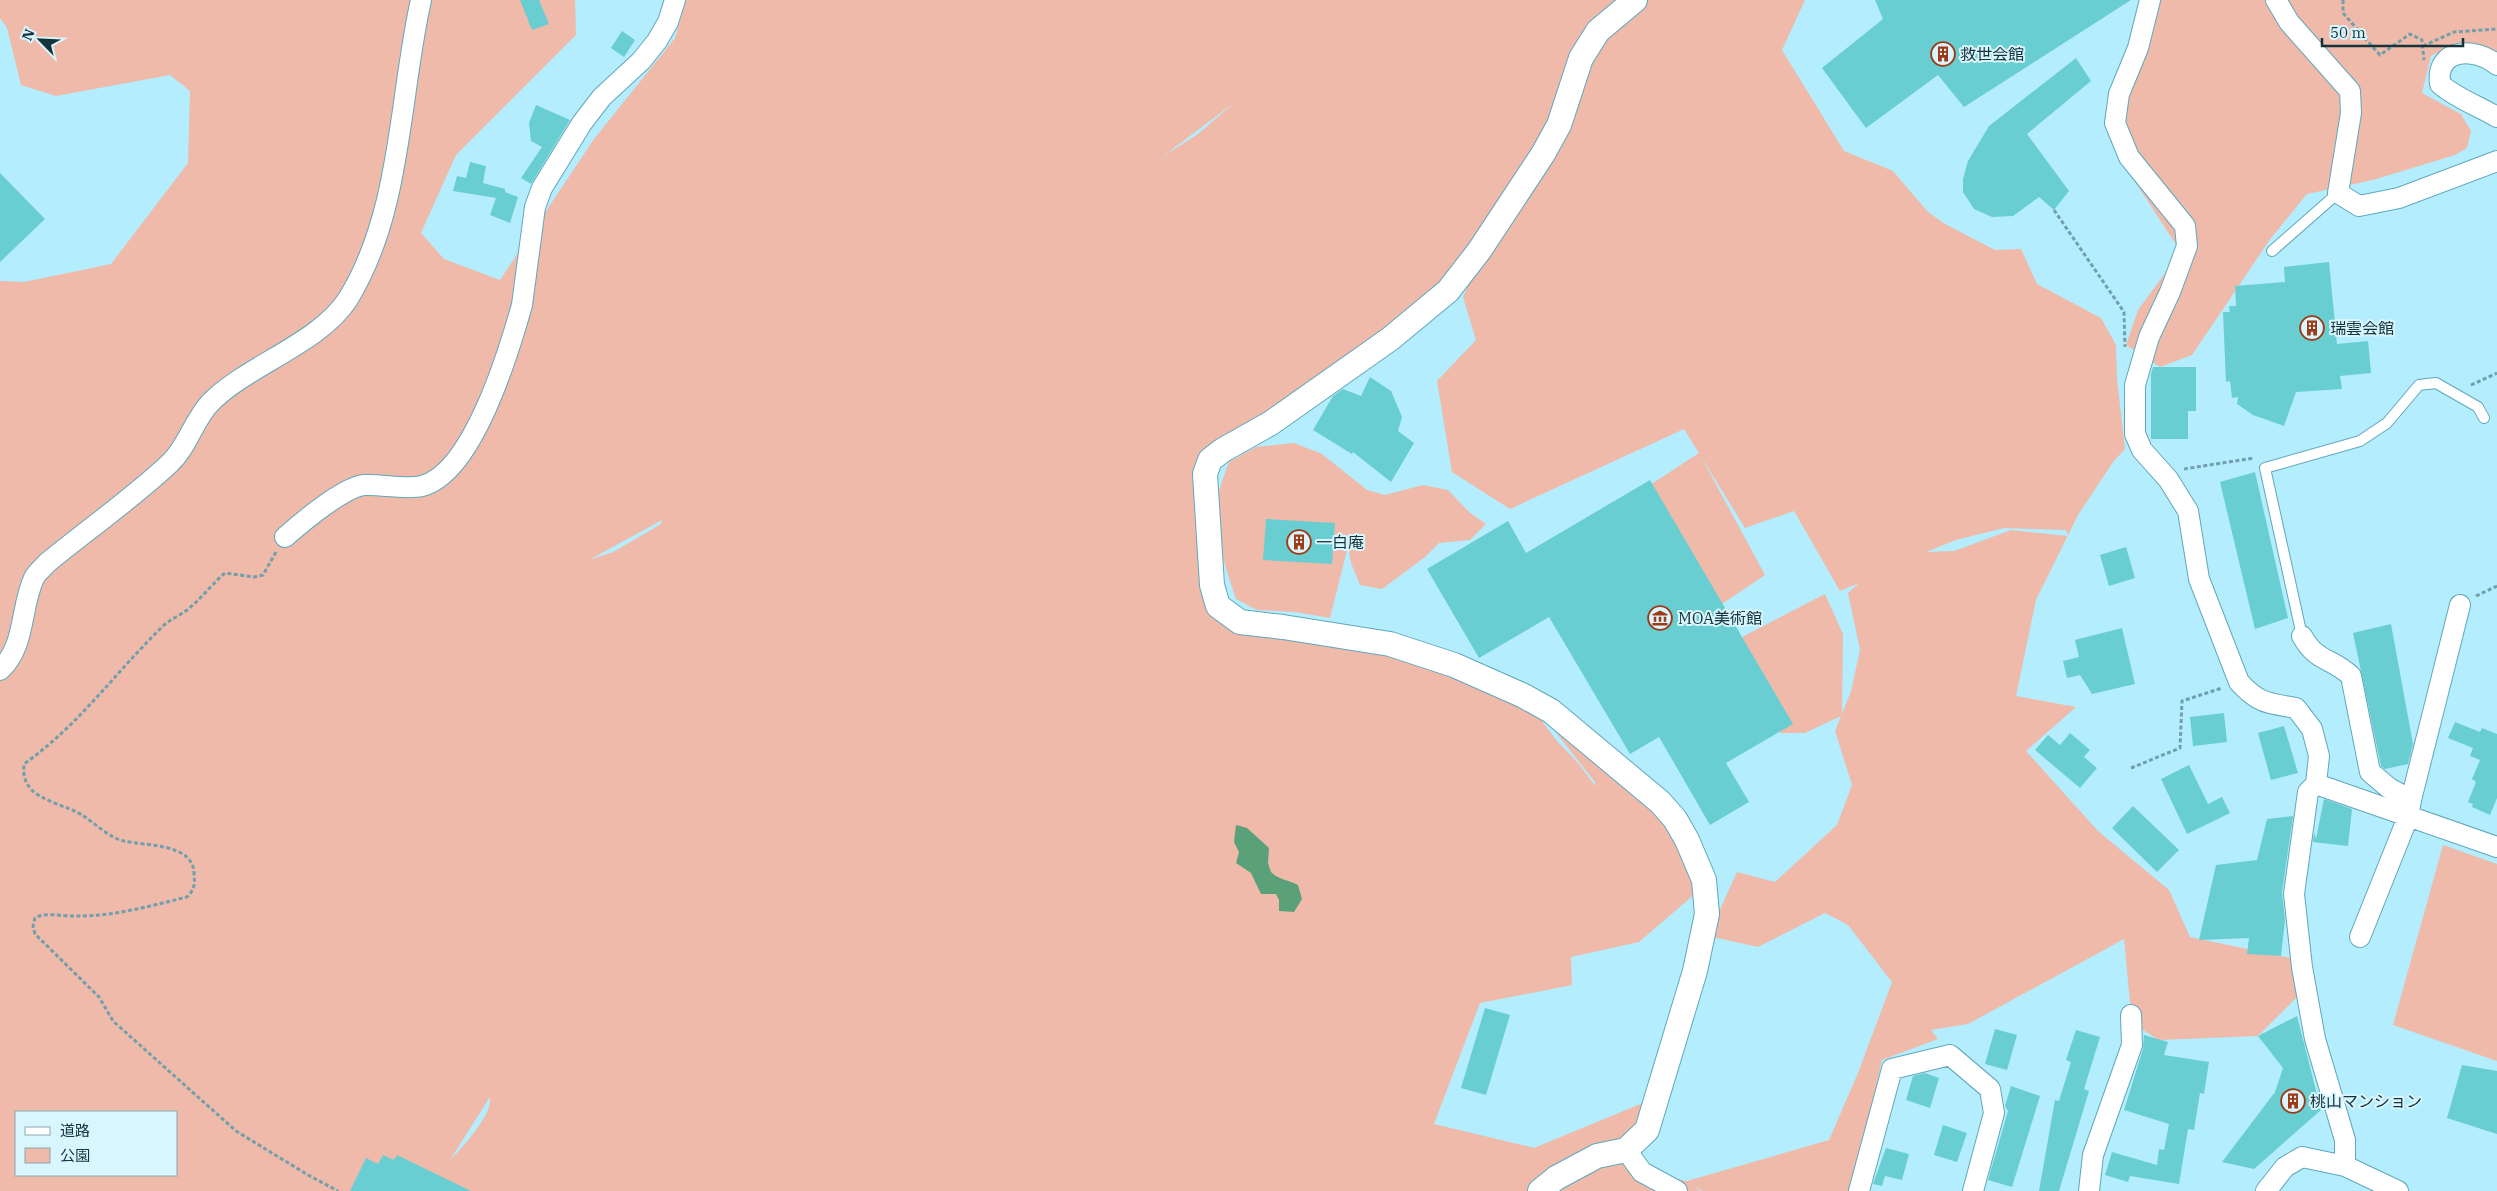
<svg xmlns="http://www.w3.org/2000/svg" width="2497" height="1191" font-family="'IBM Plex Serif','Noto Sans JP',serif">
<rect width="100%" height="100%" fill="#b4edfd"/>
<path fill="#efbaa9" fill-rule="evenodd" d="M 0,0 L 575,0 L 576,35 L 456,155 L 421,233 L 444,259 L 500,280 L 594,139 L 675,38 L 686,0 L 1805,0 L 1782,50 L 1844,151 L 1893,171 L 1928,212 L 1945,224 L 1995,250 L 2021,249 L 2037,284 L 2101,318 L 2116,345 L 2117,379 L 2125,449 L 2113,462 L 2078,515 L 2036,600 L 2016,696 L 2076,707 L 2026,751 L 2098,831 L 2169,890 L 2190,937 L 2290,958 L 2301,993 L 2258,1036 L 2159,1040 L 2132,1023 L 2124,939 L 1968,1024 L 1931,1030 L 1938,1039 L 1882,1060 L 1852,1191 L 1702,1191 L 1694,1186 L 1700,1191 L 0,1191 L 0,281 L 24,282 L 111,264 L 188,163 L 190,91 L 170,75 L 56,96 L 21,85 L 7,28 L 0,18 ZM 1235,102 L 1198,134 L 1162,157 ZM 1498,216 L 1463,297 L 1476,340 L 1437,381 L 1452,472 L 1510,509 L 1684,429 L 1745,528 L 1794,511 L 1840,591 L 1859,583 L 1848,593 L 1860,650 L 1851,691 L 1842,714 L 1843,634 L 1825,594 L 1742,637 L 1780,733 L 1805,733 L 1841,716 L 1835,731 L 1852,785 L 1837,825 L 1775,882 L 1737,872 L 1708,936 L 1758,947 L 1825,913 L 1848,925 L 1892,982 L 1858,1073 L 1829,1140 L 1687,1181 L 1627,1170 L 1650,1100 L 1534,1148 L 1434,1124 L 1480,1003 L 1572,985 L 1571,957 L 1639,942 L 1697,892 L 1660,802 L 1546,720 L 1595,782 L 1595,786 L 1579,764 L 1557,741 L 1522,695 L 1409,655 L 1235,630 L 1197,469 L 1446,284 ZM 662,520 L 661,524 L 613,552 L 589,560 ZM 2004,528 L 2066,530 L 2068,536 L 2011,530 L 1954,551 L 1926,552 L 1956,540 ZM 490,1097 C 493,1114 462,1148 450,1160 ZM 16,1112 L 176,1112 L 176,1175 L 16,1175 Z
M 2153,0 L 2497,0 L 2497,56 C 2467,43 2461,39 2431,56 L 2422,93 L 2461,114 L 2471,131 L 2467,148 L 2455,155 L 2373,180 L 2307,194 L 2271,238 L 2192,355 L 2160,367 L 2126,345 L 2138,310 L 2168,269 L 2177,246 L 2128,171 L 2115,123 Z
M 1294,443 L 1322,454 L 1367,490 L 1385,495 L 1423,485 L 1448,490 L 1469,512 L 1486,524 L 1470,540 L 1439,543 L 1425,557 L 1382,589 L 1360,585 L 1351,563 L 1348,546 L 1330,618 L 1295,612 L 1257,610 L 1236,599 C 1227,572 1217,543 1216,515 C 1215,497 1223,479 1229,462 L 1256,447 Z
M 1699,453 L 1765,575 L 1722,604 L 1647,487 Z
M 2443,845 L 2497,864 L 2497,1061 L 2393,1025 Z"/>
<path fill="#5aa179" d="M 1236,825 L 1247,828 L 1269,848 L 1268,863 L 1271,872 C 1279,880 1289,880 1298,885 L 1302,899 L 1294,912 L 1279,911 L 1279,900 L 1276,894 L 1261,894 L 1251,873 L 1236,863 L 1239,852 L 1234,842 Z"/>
<path fill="#69ced1" d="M 520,0 L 539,0 L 549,24 L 532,30 Z
M 1875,0 L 2131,0 L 1964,107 L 1938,75 L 1866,128 L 1822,68 L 1883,19 Z
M 622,31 L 635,40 L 624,57 L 611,48 Z
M 2076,58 L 2091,81 L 2027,134 L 2069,191 L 2054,210 L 2039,197 L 2013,216 L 1992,217 L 1974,209 L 1963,192 L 1963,179 L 1968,161 L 1989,126 Z
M 536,105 L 570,120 L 531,184 L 521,178 L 542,147 L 531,141 L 529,123 Z
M 470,162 L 486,166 L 483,183 L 505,189 L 505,192 L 518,197 L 510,223 L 490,215 L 496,198 L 453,191 L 457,176 L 466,178 Z
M 0,173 L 45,219 L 0,262 Z
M 2329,262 L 2337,344 L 2368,341 L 2371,373 L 2340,376 L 2342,389 L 2296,392 L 2284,426 L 2253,415 L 2237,404 L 2238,397 L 2232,398 L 2230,381 L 2226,382 L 2223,312 L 2230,312 L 2229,306 L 2236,306 L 2235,286 L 2285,282 L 2284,267 Z
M 2153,367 L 2196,367 L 2196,411 L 2188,411 L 2188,439 L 2151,439 L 2151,374 Z
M 1370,377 L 1391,391 L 1402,417 L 1398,431 L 1414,443 L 1391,482 L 1353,452 L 1352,454 L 1313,430 L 1333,396 L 1343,389 L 1361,396 Z
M 2255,472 L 2288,618 L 2255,629 L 2220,482 Z
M 1650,480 L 1793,724 L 1726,763 L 1749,802 L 1710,825 L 1659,737 L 1630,754 L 1549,617 L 1479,658 L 1427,569 L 1508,521 L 1526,553 Z
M 1266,519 L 1335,523 L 1332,564 L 1263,560 Z
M 2126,547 L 2135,578 L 2109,586 L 2100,555 Z
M 2391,624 L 2413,744 L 2408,764 L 2385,769 L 2381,766 L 2353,633 Z
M 2122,628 L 2135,684 L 2092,694 L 2080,675 L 2067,678 L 2063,661 L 2079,657 L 2075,640 Z
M 2224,713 L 2227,742 L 2193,746 L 2190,717 Z
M 2455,722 L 2480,732 L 2482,728 L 2497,734 L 2497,798 L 2490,815 L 2472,807 L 2473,804 L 2468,802 L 2476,782 L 2472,779 L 2480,760 L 2470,756 L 2473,748 L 2448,738 Z
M 2284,726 L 2298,773 L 2271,780 L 2258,733 Z
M 2070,733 L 2090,750 L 2084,757 L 2097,768 L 2080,788 L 2035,750 L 2048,735 L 2060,745 Z
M 2189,765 L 2208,804 L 2222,797 L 2230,813 L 2187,834 L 2161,779 Z
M 2324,799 L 2352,809 L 2348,846 L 2313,842 L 2314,832 L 2316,839 Z
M 2133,806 L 2179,850 L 2157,872 L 2112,828 Z
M 2293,816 L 2282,893 L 2285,920 L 2281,956 L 2247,954 L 2249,938 L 2199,940 L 2216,865 L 2257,860 L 2267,819 Z
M 1485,1008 L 1510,1015 L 1486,1095 L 1461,1088 Z
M 2297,1016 L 2321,1110 L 2254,1169 L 2222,1162 L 2275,1092 L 2283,1068 L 2258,1036 Z
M 1995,1029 L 2017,1035 L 2007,1070 L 1985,1064 Z
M 2076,1030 L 2100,1037 L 2084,1089 L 2089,1091 L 2059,1191 L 2039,1191 L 2055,1100 L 2059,1101 L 2071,1062 L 2066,1060 Z
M 2144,1035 L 2168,1042 L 2164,1055 L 2209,1062 L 2204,1094 L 2200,1093 L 2194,1130 L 2188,1129 L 2179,1184 L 2130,1176 L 2128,1182 L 2105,1175 L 2112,1152 L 2157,1165 L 2159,1149 L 2164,1150 L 2169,1124 L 2124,1110 L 2143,1049 Z
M 2462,1065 L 2497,1071 L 2497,1134 L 2447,1118 Z
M 1925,1073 L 1939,1078 L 1930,1108 L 1906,1100 L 1913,1076 Z
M 2011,1086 L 2040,1096 L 2012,1187 L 1988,1180 L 2008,1111 L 2005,1106 Z
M 1943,1125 L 1967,1133 L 1957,1162 L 1934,1155 Z
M 1886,1148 L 1909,1154 L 1902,1180 L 1885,1176 L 1882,1186 L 1873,1184 Z
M 383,1155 L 394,1160 L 397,1155 L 471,1191 L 350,1191 L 366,1158 L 378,1164 Z"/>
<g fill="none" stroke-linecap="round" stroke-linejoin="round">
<g stroke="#60a7bb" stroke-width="12">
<path id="service" d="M 2272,251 L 2338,193
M 2302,636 L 2265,468 L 2360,441 L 2387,423 L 2419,385 L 2436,383 L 2478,407 L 2484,418"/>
</g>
<g stroke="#60a7bb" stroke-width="22">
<path id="minor" d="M 2150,0 L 2138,48 L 2119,94 L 2115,123 L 2129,157 L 2185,226 L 2187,246 L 2170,292 L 2149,337 L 2135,385 L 2135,434 L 2142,450 L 2168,479 L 2188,511 L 2199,579 L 2239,682 C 2259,704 2268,703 2296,708 L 2312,729 L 2319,756 L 2316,784 L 2308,792 L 2294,894 L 2302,967 L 2315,1039 L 2345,1140 L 2345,1166
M 2276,0 L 2289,22 L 2350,91 L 2351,113 L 2338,193 L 2359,206 L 2399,198 L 2497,161
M 2497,65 C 2476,47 2435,47 2440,84 C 2456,98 2478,106 2497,117
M 285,537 C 301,523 344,487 364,485 C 383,484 404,490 422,486 C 473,473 509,351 522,305 L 535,207 L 542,188 L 582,123 L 602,97 L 641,61 L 657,41 L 668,22 L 675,0
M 2302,636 C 2317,663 2331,657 2351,676 L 2370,772 L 2389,788 L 2411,800 L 2408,817 L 2360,937
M 0,670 C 26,646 20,608 34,578 C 37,572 43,568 47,563 C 87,530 133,498 170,463 C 187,447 194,420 210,403 C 247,365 319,344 348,299 C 402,211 399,97 421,0
M 2316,784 L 2497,847
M 2411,800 L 2460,605
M 1626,1150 L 1642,1172 L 1677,1191
M 1859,1191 L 1892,1069 L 1950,1055 L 1990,1089 L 1994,1113 L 1973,1191
M 2089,1191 L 2093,1155 L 2132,1045 L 2131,1015
M 2266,1191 L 2285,1167 L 2302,1157 L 2345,1166 L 2398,1191"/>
</g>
<g stroke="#60a7bb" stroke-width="26">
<path id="tertiary" d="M 1540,1191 L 1556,1178 L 1597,1156 L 1626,1150 L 1647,1130 L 1695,971 L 1707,914 L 1704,880 L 1687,840 L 1675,819 L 1660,802 L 1551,711 L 1522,695 L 1454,665 L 1390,644 L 1283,627 L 1240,622 L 1218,606 L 1212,585 L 1205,474 L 1210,460 L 1223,450 L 1271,423 L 1390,339 L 1448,291 L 1479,251 L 1543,154 L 1559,125 L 1581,58 L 1598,31 L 1635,0"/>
</g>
<path stroke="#719fab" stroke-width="3" stroke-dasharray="4 2.5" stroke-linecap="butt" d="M 2343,0 L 2343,13 L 2380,55 L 2410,34 L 2422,40 L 2424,60
M 2423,46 L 2454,32 L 2497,29
M 2054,210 L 2124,312 L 2125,347
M 2471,385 L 2497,373
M 2184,469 L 2254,458
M 276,552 L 263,575 L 254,577 L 225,573 C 211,585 201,599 187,610 C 179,616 169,620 162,627 C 114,674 80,724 24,764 C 23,774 24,781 31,789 C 40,800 69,807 82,815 C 95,823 109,838 124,841 C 145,846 193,843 194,873 C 195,884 195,889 187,897 C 150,906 112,917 73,916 C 61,916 45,912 35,918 L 33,926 L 35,934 L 99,997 L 113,1021 L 236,1131 L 308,1175 L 338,1191
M 2476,596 L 2497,586
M 2131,768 L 2180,748 L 2182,701 L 2222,688"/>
<use href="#service" stroke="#fff" stroke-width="10"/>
<use href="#minor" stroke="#fff" stroke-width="20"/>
<use href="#tertiary" stroke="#fff" stroke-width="24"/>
</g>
<defs>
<g id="building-ring" transform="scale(1.25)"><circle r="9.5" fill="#d9f5fd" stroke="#9f3815" stroke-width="1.5"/><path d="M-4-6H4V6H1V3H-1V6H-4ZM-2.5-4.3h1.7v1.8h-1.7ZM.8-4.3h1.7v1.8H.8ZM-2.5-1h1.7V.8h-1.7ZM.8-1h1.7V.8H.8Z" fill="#9f3815"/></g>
<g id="museum-ring" transform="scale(1.25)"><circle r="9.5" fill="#d9f5fd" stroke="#9f3815" stroke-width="1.5"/><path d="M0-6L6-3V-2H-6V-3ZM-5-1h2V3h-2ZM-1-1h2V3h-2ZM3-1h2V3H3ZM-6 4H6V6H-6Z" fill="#9f3815"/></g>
</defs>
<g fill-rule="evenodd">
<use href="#building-ring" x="1943" y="54"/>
<use href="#building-ring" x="2312" y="328"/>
<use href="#building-ring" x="1299" y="542"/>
<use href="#museum-ring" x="1660" y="618"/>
<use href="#building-ring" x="2293" y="1101"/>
</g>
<g text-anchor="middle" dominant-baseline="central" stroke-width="4" stroke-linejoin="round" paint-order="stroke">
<g font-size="16" fill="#15333b" stroke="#d9f5fd" text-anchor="start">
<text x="1960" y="54">救世会館</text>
<text x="2330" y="328">瑞雲会館</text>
<text x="1316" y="542">一白庵</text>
<text x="1678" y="618">MOA美術館</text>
<text x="2310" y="1101">桃山マンション</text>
</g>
</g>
<rect x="15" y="1111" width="162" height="65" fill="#d9f5fd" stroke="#8ba7af"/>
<rect x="25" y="1127" width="25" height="8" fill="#ffffff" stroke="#8ba7af"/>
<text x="60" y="1136" font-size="15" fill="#15333b">道路</text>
<rect x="25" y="1148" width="25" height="15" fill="#efbaa9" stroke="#8ba7af"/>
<text x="60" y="1161" font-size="15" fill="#15333b">公園</text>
<g transform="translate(40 40) rotate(294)" stroke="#d9f5fd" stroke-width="4" paint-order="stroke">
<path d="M0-4L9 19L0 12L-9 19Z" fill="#15333b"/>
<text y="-8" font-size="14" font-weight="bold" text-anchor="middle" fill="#15333b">N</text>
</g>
<path d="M2322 38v8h141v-8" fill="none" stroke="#15333b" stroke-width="2.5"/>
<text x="2330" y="38" font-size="15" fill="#15333b" stroke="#d9f5fd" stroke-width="4" paint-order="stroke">50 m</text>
</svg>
